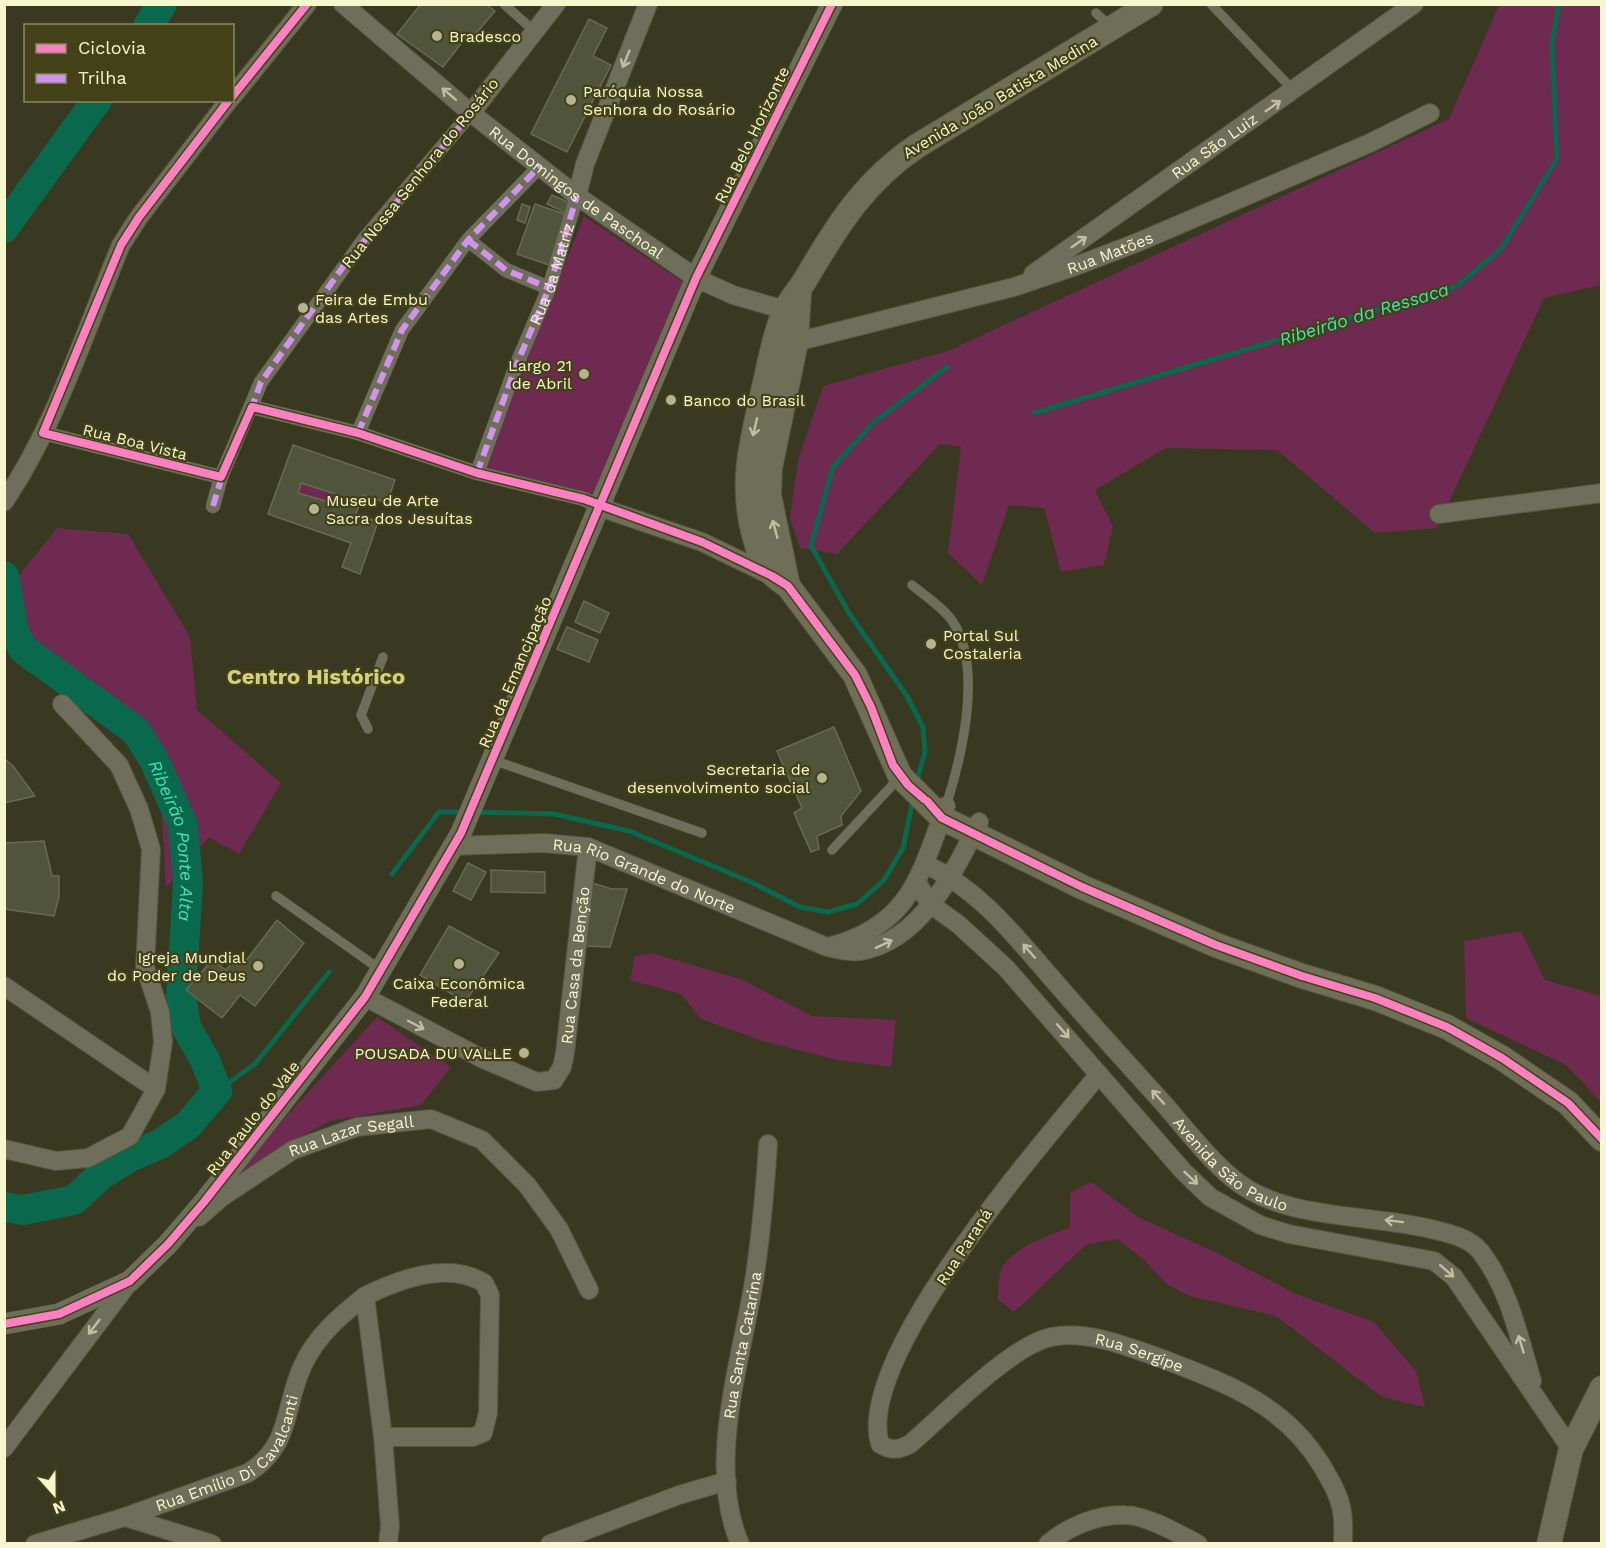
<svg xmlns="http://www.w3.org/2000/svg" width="1606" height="1548" font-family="'Work Sans',sans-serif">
<rect width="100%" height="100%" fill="#393821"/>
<path fill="#6f2a51" d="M 1499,5 L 1601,5 L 1601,285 L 1544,298 L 1437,528 L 1375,533 L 1277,450 L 1166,448 L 1095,490 L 1113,527 L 1104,565 L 1061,572 L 1044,508 L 1009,505 L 982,585 L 948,553 L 961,447 L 940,444 L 837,554 L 800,548 L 790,518 L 798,460 L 823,386 L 948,351 L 1449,119 Z
M 584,216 L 683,282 L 597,498 L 540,485 L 484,467 Z
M 301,483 L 339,495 L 336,504 L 298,493 Z
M 57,528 L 128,534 L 190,637 L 197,710 L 281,783 L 239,854 L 209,837 L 166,888 L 161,803 L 135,740 L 5,633 L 5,593 Z
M 1521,931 L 1545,980 L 1601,996 L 1601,1102 L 1566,1065 L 1466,1018 L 1464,941 Z
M 652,953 L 743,980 L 812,1016 L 896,1020 L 891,1067 L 837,1060 L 763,1041 L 701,1019 L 681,994 L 630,980 L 635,956 Z
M 377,1017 L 451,1067 L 421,1105 L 330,1121 L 279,1148 L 242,1179 L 220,1189 Z
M 1091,1182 L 1138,1217 L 1217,1253 L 1296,1294 L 1374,1322 L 1416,1371 L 1425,1407 L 1382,1397 L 1276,1316 L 1190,1296 L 1168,1285 L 1143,1259 L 1117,1239 L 1087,1244 L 1014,1312 L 998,1300 C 998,1289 997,1272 1005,1263 C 1021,1244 1048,1236 1070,1227 L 1070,1193 Z"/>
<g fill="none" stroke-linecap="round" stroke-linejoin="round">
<path stroke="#0a684c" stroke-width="5" d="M 1034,413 L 1457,286 L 1501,249 L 1557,159 L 1552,43 L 1559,4
M 916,784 L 925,752 L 923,727 L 907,696 L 849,613 L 811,546 L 833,467 L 873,423 L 947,367
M 475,812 L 554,814 L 629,831 L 751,882 L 800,907 L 828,912 L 857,904 L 884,880 L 903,848 L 913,799
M 392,874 L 439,812 L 466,812
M 217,1091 L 255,1064 L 329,972"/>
<g stroke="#0a684c" stroke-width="30">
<path d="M 148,26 L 162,4"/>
<path d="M 4,228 L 97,100"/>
<path id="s1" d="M 4,576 L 14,631 L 23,649 L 136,731 L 154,760 L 183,825 L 188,883 L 181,995 L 186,1027 L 205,1060 L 217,1091 L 188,1125 L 160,1144 L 130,1157 L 101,1175 L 74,1200 L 23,1210 L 4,1207"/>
</g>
</g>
<path fill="#4f543b" stroke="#666b53" stroke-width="1.5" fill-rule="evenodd" d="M 421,4 L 486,4 L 495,11 L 471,39 L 466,37 L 443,67 L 397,34 Z
M 589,19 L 607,28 L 593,56 L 611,65 L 567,152 L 531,134 Z
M 552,195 L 570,203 L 566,213 L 547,204 Z
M 522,204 L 530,207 L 525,223 L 517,220 Z
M 535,204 L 567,215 L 549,265 L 517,254 Z
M 293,445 L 395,480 L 387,503 L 363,495 L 356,514 L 378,522 L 360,574 L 342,567 L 351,543 L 268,514 ZM 301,483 L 339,495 L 336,504 L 298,493 Z
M 584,601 L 609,613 L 600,633 L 575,622 Z
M 567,627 L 598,640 L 589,662 L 557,649 Z
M 834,727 L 861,791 L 841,816 L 842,825 L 817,836 L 819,849 L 811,852 L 794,813 L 802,808 L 777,751 Z
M 4,758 L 13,766 L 35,796 L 4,803 Z
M 44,841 L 52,876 L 59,876 L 59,897 L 54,916 L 4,909 L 4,843 Z
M 468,863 L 486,872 L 471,900 L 453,891 Z
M 491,870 L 545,872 L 545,893 L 491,892 Z
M 592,883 L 612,889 L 627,889 L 610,947 L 585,946 Z
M 277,920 L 304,943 L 255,1006 L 240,995 L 222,1018 L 186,990 L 212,960 L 226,970 L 237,956 L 245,962 Z
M 449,926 L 499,953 L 465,1002 L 420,975 Z"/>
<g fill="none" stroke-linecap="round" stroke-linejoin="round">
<g stroke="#56553f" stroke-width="10">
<path id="service" d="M 504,4 L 534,31
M 1211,4 L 1294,91
M 1096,13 L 1111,27
M 912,585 C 925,596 944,608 953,622 C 983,668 962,756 946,806
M 368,729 L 361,715 L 383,657
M 493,760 L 702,833
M 832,850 L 900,777
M 276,896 L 381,970"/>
</g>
<g stroke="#56553f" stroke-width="15">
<path id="pedestrian" d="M 468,240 L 506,270 L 549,288
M 252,407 L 358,433 L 477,473 L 584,499 L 599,507
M 43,433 L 221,477
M 358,433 L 402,330 L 468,240 L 540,166
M 477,473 L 516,366 L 549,288 L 577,196
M 213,506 L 221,477 L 261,382 L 365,238 L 471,113"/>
</g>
<g stroke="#56553f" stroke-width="20">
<g id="minor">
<path id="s2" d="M 343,4 L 471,113 L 577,196 L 696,278 L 733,295 L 796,313"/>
<path d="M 232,97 L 307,4"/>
<path d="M 471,113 L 556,4"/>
<path d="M 577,196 L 585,164 L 648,4"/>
<path id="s3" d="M 1033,274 L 1414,4"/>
<path id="s4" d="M 784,345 L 1014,287 L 1076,266 L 1136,243 L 1370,143 L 1430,113"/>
<path d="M 4,502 C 56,425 85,331 121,245 L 139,217 L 229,100"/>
<path d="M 599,507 L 702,542 L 772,576"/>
<path d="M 1439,514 L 1602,493"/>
<path id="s5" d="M 452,846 L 543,843 L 588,847 L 827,947 C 837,949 850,953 860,951 C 920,942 955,871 979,822"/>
<path id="s6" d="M 925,864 C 978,889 1011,931 1049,975 C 1086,1018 1125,1061 1164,1104 C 1185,1128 1206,1156 1231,1177 C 1282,1222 1372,1213 1435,1230 C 1451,1234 1469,1238 1480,1251 C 1509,1288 1519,1337 1532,1381"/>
<path d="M 916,881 L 930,904 L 958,924 L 1006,968 L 1183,1171 L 1210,1197 L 1260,1225 L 1289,1234 L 1434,1261 L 1454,1277 L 1571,1449"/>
<path d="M 832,946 C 911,924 920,875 946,806"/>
<path d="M 4,986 L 156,1089"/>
<path id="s7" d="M 365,997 L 483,1059 L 537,1082 L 554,1080 L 562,1067 L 565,1053 L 588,847"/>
<path id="s8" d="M 1099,1074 C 1044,1142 854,1357 880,1444 C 891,1451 899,1450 910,1444 C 943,1416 1010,1346 1051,1337 C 1087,1330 1126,1346 1160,1358 C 1225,1383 1284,1403 1322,1466 C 1330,1480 1340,1496 1342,1512 C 1344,1522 1343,1533 1343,1544"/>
<path d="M 4,1149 L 56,1161 L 88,1158 L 130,1136 L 156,1089 L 163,1042 L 160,1012 L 145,967 L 151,849 L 139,809 L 119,765 L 62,704"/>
<path id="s9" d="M 199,1217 L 222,1197 L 293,1150 L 357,1127 L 431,1119 L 482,1140 L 527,1185 L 559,1229 L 589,1290"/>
<path d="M 365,1296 C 400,1279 448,1261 484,1283 L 490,1295 L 488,1413 L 483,1433 L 473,1437 L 383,1437"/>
<path d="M 4,1448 L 130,1281"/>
<path d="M 125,1517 L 212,1544"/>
<path id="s10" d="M 35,1544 L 125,1517 L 248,1473 C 293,1444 283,1407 303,1365 C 317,1335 340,1316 365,1296 L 383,1437 L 390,1526 L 388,1544"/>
<path d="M 550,1544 L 679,1495 L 727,1481"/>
<path id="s11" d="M 740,1544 C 706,1465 741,1362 754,1281 C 761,1236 765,1190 768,1144"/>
<path d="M 1048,1544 C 1067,1527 1098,1514 1125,1515 C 1146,1515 1179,1534 1198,1544"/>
</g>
</g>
<g stroke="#56553f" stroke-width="22">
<path id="tertiary" d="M 4,1324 L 59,1314 L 130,1281 L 168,1244 L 204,1202 L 365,997 L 461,833 L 696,278 L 832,4"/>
</g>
<g stroke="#56553f" stroke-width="26">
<path id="secondary" d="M 1151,4 L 917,146 C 865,181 838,224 807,277 C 800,289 790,300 784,312 C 774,336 770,362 764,387 C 753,438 740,478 753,531 C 760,559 763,570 788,586 L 855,675 L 900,776 L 942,818 L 1082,887 L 1216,945 L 1302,976 L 1375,998 L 1447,1027 L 1502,1058 L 1568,1103 L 1602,1139
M 788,586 L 769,495 L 770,468 L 796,342 L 799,293
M 1549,1544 L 1571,1449 L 1602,1388"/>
</g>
<use href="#service" stroke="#6f6e5b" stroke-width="9"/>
<use href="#pedestrian" stroke="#6f6e5b" stroke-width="14"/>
<use href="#minor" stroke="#6f6e5b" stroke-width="18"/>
<use href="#tertiary" stroke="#6f6e5b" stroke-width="21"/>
<use href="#secondary" stroke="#6f6e57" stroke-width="24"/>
<g stroke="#d193ec" stroke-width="6" stroke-dasharray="12 6" stroke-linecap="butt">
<path d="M 468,240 L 506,270 L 549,288"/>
<path d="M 251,410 L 261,382 L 345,264 L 471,113"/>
<path d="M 358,433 L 402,330 L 468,240 L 540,166"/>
<path id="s12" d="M 477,473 L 516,366 L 549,288 L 577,196"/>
<path d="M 213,506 L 223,473"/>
</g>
<g stroke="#434117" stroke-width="11">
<path id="cycleway" d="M 232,97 L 307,4
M 229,100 L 139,217 L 121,245 L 43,433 L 221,477 L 252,407 L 358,433 L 477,473 L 584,499 L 702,542 L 772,576 L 788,586 L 855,675 L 871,707 L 893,765 L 908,785 L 924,799
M 927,801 L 942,818 L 1082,887 L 1216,945 L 1302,976 L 1375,998 L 1447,1027 L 1502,1058 L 1568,1103 L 1602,1139
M 4,1324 L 59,1314 L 130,1281 L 168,1244 L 204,1202 L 365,997 L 461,833 L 696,278 L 832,4"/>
</g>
<use href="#cycleway" stroke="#ff80c0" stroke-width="8"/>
</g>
<defs><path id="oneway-shaft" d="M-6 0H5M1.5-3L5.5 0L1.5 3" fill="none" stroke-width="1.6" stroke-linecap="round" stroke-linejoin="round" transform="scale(1.5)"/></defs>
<g stroke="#c0c0a1">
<use href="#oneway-shaft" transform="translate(626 59) rotate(112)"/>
<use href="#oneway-shaft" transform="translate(449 94) rotate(-140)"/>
<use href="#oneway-shaft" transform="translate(1273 106) rotate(-35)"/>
<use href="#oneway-shaft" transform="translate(1079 242) rotate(-35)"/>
<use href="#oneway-shaft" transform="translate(884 944) rotate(-25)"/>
<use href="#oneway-shaft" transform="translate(1029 951) rotate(-131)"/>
<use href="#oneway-shaft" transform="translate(416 1025) rotate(28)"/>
<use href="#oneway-shaft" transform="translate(1063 1031) rotate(49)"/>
<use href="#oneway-shaft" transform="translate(1158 1097) rotate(-132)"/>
<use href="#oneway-shaft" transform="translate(1191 1178) rotate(43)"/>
<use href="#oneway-shaft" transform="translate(1394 1221) rotate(-173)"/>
<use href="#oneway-shaft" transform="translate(1447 1271) rotate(41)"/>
<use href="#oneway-shaft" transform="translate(94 1327) rotate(127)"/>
<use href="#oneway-shaft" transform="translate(1521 1344) rotate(-107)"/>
</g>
<g stroke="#c0c09f">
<use href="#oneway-shaft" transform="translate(755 427) rotate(103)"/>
<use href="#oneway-shaft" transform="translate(775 529) rotate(-105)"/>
</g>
<g fill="#b4b492" stroke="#434117" stroke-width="2">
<circle cx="437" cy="36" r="6"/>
<circle cx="571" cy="100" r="6"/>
<circle cx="303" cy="308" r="6"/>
<circle cx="584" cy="374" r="6"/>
<circle cx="671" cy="400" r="6"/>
<circle cx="314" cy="509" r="6"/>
<circle cx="931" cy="644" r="6"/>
<circle cx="822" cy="778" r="6"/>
<circle cx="459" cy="964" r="6"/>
<circle cx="258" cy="966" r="6"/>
<circle cx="524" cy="1053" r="6"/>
</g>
<g text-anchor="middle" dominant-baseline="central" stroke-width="4.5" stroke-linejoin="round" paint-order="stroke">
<g font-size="16" fill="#f6f6cf" stroke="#434117" text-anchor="start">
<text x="449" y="36">Bradesco</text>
<text x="583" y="91">Paróquia Nossa<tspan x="583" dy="18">Senhora do Rosário</tspan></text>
<text x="315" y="299">Feira de Embu<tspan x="315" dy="18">das Artes</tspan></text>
<text x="572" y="365" text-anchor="end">Largo 21<tspan x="572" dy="18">de Abril</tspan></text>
<text x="683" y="400">Banco do Brasil</text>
<text x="326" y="500">Museu de Arte<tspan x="326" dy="18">Sacra dos Jesuítas</tspan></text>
<text x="943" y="635">Portal Sul<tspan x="943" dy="18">Costaleria</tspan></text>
<text x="810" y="769" text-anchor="end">Secretaria de<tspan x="810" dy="18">desenvolvimento social</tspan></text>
<text x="246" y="957" text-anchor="end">Igreja Mundial<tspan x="246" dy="18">do Poder de Deus</tspan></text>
<text x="459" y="983" text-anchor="middle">Caixa Econômica<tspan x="459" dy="18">Federal</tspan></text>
<text x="512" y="1053" text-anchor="end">POUSADA DU VALLE</text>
</g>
<g font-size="16" fill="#f6f6cf" stroke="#434117">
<text transform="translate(1000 97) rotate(-31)">Avenida João Batista Medina</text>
<text transform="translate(752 135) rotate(-64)">Rua Belo Horizonte</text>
<text stroke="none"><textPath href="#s3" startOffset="222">Rua São Luiz</textPath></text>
<text transform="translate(420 173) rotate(-51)">Rua Nossa Senhora do Rosário</text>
<text stroke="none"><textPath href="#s2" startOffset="300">Rua Domingos de Paschoal</textPath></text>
<text stroke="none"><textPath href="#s4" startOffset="339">Rua Matões</textPath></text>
<text stroke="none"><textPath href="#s12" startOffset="213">Rua da Matriz</textPath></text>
<text transform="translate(135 442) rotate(14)">Rua Boa Vista</text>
<text transform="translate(515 672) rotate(-67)">Rua da Emancipação</text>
<text stroke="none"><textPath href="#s5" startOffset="198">Rua Rio Grande do Norte</textPath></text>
<text stroke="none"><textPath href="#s7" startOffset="327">Rua Casa da Benção</textPath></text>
<text transform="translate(253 1118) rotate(-52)">Rua Paulo do Vale</text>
<text stroke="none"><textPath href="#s9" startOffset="176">Rua Lazar Segall</textPath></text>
<text stroke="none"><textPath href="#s6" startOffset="432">Avenida São Paulo</textPath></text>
<text transform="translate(964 1247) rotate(-57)">Rua Paraná</text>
<text stroke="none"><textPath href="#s11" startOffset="202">Rua Santa Catarina</textPath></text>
<text stroke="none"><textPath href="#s8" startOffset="740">Rua Sergipe</textPath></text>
<text stroke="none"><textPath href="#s10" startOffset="222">Rua Emílio Di Cavalcanti</textPath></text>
</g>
<g font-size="18" font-style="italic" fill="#41e4af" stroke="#434117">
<text transform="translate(1364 314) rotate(-17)">Ribeirão da Ressaca</text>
<text stroke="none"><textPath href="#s1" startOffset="334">Ribeirão Ponte Alta</textPath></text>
</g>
<g font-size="22" font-weight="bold" fill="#d3d080" stroke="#434117">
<text x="316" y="676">Centro Histórico</text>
</g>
</g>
<rect width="1606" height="1548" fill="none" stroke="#f6f6cf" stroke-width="12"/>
<rect x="24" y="24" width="210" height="78" fill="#434117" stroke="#8b8961" stroke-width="1.5"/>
<rect x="36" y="44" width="30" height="9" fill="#ff80c0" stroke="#8b8961" stroke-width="1.5"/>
<text x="78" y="54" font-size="18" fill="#f6f6cf">Ciclovia</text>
<rect x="36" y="74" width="30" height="9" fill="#d193ec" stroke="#8b8961" stroke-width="1.5"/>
<text x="78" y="84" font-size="18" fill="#f6f6cf">Trilha</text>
<g transform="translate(54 1494) rotate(159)" stroke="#434117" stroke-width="4.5" paint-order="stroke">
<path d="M0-4.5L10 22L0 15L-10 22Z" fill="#f6f6cf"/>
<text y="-9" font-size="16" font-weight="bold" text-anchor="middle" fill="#f6f6cf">N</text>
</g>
</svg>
